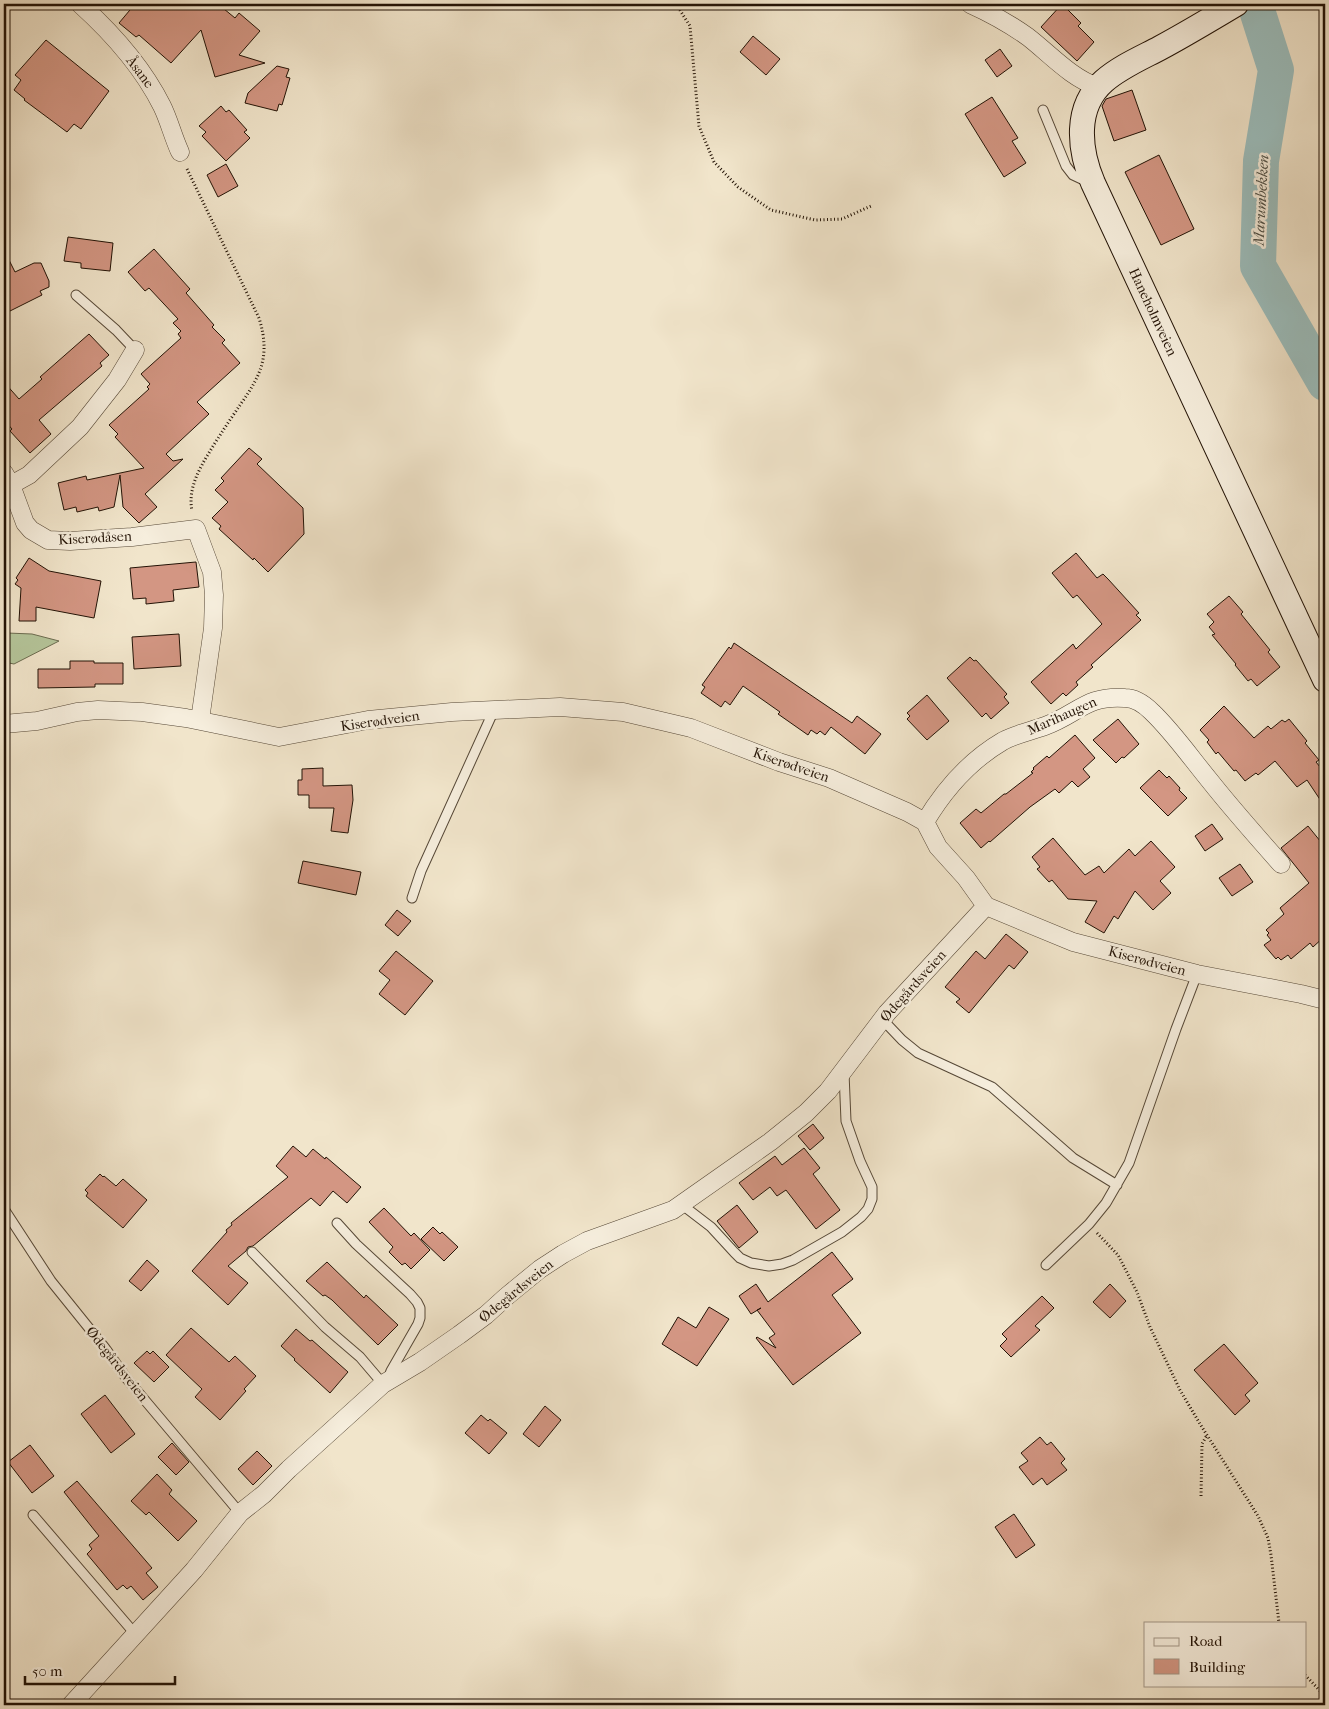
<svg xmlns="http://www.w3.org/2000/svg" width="1329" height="1709" font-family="'IM FELL French Canon',serif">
<rect width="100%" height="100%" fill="#f1e5cb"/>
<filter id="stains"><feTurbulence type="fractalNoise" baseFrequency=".004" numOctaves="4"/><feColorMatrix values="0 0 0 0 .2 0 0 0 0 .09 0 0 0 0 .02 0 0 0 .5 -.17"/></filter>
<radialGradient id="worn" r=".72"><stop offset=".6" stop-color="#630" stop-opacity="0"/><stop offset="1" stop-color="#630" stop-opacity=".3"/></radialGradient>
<path fill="#b5c69b" stroke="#6c6c50" d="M 4,630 L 7,633 L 32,634 L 59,641 L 14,664 L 4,662 Z"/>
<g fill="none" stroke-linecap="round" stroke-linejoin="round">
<path stroke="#9cbebd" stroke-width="36" d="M 1255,4 L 1276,70 L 1261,161 L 1258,266 L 1325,383"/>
</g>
<path fill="#d39683" stroke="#231306" d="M 135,4 L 218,4 L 235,18 L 239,13 L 260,31 L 239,55 L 265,63 L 215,77 L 201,30 L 171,63 L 139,35 L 136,37 L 119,23 Z
M 1062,4 L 1081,23 L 1078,26 L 1094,42 L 1077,61 L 1041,27 Z
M 753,36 L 780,59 L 766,75 L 740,52 Z
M 46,40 L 109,91 L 81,129 L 74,124 L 67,132 L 24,100 L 25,99 L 14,90 L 21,80 L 15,75 Z
M 1000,49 L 1012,66 L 997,77 L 985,60 Z
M 277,66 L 289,69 L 286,77 L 290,78 L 282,105 L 279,104 L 277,111 L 245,103 L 248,93 Z
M 1132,90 L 1146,130 L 1114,141 L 1102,106 L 1106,99 Z
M 992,97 L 1018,138 L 1012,141 L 1026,163 L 1004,177 L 965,114 Z
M 221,106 L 226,112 L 229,110 L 247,130 L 244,132 L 250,138 L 226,161 L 202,136 L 206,132 L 199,126 Z
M 1159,155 L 1194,229 L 1161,245 L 1125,172 Z
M 226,164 L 238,186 L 218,197 L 207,175 Z
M 68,237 L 113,243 L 110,271 L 81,268 L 81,263 L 64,261 Z
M 154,249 L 190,289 L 186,293 L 214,325 L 212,327 L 225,340 L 222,343 L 240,363 L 197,402 L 209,414 L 166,454 L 173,461 L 183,459 L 145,494 L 157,507 L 139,523 L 123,507 L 120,475 L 114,507 L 99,511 L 98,507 L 77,512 L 76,507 L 64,510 L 58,483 L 86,476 L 87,480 L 144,468 L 115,437 L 118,434 L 109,425 L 149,389 L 147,387 L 150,384 L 141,374 L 181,338 L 178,334 L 181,331 L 173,323 L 178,319 L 149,288 L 145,291 L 128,272 Z
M 4,250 L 15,272 L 34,263 L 41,263 L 49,281 L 49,287 L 40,291 L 42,295 L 4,314 Z
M 89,334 L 109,355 L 100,363 L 102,366 L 39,420 L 51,434 L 30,453 L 10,431 L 12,429 L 4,420 L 4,382 L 19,399 L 42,379 L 40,377 Z
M 249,448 L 262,459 L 257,464 L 303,508 L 304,534 L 268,572 L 254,558 L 253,560 L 219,529 L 221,526 L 212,518 L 228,502 L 215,490 L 224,481 L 221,478 Z
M 1076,553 L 1097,578 L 1103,574 L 1108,579 L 1139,613 L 1136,615 L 1141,620 L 1091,665 L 1093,667 L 1076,682 L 1078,685 L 1066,696 L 1063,693 L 1051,704 L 1031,682 L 1073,644 L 1076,649 L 1102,624 L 1077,595 L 1073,598 L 1052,573 Z
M 29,558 L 49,571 L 101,581 L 94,618 L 36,607 L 36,621 L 19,621 L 21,588 L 15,584 L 18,580 L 16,578 Z
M 196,562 L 199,587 L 173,590 L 174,601 L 146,604 L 146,598 L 133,599 L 130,568 Z
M 1229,596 L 1243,612 L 1241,614 L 1270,650 L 1268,652 L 1280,667 L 1257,686 L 1251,679 L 1248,681 L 1235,665 L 1236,664 L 1212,635 L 1215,634 L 1209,627 L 1214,622 L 1207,614 Z
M 179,634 L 181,666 L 134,669 L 132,637 Z
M 734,643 L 852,723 L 857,716 L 881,734 L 865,754 L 831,727 L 825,735 L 820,731 L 817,734 L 811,730 L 808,735 L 778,714 L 780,712 L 743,686 L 730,705 L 725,701 L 721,707 L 701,693 L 705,687 L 702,685 L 729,647 L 731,649 Z
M 970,657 L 974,661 L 976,660 L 1007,694 L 1004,697 L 1009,703 L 991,719 L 986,713 L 982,717 L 947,678 Z
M 70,661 L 94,661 L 94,663 L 123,663 L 123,684 L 95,684 L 95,687 L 38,688 L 38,669 L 70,669 Z
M 927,695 L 949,721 L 927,740 L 907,719 L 910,716 L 907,713 Z
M 1224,706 L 1254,738 L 1268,726 L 1271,729 L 1282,720 L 1285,722 L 1289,719 L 1307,741 L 1305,743 L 1319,760 L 1316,762 L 1325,773 L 1325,807 L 1307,780 L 1297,787 L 1275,761 L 1258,775 L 1256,773 L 1245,781 L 1236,770 L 1234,771 L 1218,752 L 1216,754 L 1207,742 L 1209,740 L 1200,730 Z
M 1118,719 L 1139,744 L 1124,758 L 1122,757 L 1116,763 L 1093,740 Z
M 1075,735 L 1095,758 L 1083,769 L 1090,777 L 1078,787 L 1072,781 L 1059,793 L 1055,789 L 1030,807 L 990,842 L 989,841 L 981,848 L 960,823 L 976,809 L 981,813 L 1004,794 L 1006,794 L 1033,773 L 1031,772 L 1034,769 L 1033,768 L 1047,756 L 1049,758 Z
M 323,768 L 323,786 L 352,785 L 353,800 L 348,833 L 331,831 L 334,808 L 309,808 L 309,795 L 298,795 L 298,780 L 302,780 L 302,769 Z
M 1159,770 L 1167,778 L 1169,776 L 1180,788 L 1179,790 L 1187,798 L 1168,816 L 1140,788 Z
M 1212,824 L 1223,839 L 1205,851 L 1195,836 Z
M 1308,826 L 1325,847 L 1325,936 L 1313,947 L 1310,943 L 1291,959 L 1288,955 L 1281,960 L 1278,957 L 1276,959 L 1264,945 L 1271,940 L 1267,935 L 1269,933 L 1266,930 L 1284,914 L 1280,908 L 1309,883 L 1281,848 Z
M 1053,838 L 1085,875 L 1099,866 L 1104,873 L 1129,849 L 1135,856 L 1151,841 L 1175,867 L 1160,881 L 1171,893 L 1153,910 L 1135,891 L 1118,919 L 1114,916 L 1104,933 L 1085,922 L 1097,901 L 1068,899 L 1052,880 L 1049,882 L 1037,869 L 1040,867 L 1032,857 Z
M 303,861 L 361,872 L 356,895 L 298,883 Z
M 1240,864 L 1253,882 L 1232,896 L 1219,878 Z
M 397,910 L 411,921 L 398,936 L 385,925 Z
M 1006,934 L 1028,952 L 1014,969 L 1009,965 L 969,1013 L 956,1002 L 960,999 L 945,987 L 976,951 L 985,959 Z
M 396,951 L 433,981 L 405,1015 L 379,994 L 390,980 L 379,971 Z
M 813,1124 L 824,1138 L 810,1150 L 798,1136 Z
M 293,1146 L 306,1157 L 313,1149 L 325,1159 L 326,1157 L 361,1187 L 347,1203 L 333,1191 L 320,1206 L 311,1198 L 253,1246 L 248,1247 L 246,1251 L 228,1266 L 248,1283 L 228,1305 L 192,1271 L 227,1232 L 226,1230 L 232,1225 L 231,1223 L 288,1177 L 276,1166 Z
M 804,1148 L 820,1168 L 813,1174 L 840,1210 L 816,1229 L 786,1190 L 777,1196 L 770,1187 L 753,1200 L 739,1183 L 775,1156 L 782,1165 Z
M 100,1174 L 103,1177 L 104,1176 L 116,1186 L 123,1179 L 147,1200 L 123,1228 L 86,1196 L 88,1193 L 85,1190 Z
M 737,1205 L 758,1232 L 739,1248 L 717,1221 Z
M 384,1208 L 411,1236 L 414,1233 L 430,1250 L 411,1269 L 405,1263 L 402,1265 L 389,1252 L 393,1247 L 369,1222 Z
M 433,1227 L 440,1234 L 442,1232 L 458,1247 L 444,1261 L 421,1239 Z
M 832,1252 L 853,1279 L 832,1295 L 861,1333 L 793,1385 L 756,1338 L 757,1337 L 776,1348 L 769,1338 L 775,1334 L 757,1310 L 761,1308 L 751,1314 L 739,1296 L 756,1284 L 768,1302 Z
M 147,1260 L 159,1271 L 141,1291 L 129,1281 Z
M 327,1262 L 364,1298 L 366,1295 L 398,1325 L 378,1345 L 332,1300 L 325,1295 L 323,1296 L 306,1281 Z
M 1110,1284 L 1126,1301 L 1110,1318 L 1093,1302 Z
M 1042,1296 L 1054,1308 L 1035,1326 L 1040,1330 L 1011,1357 L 1000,1346 L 1007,1339 L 1002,1334 Z
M 709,1307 L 729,1319 L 697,1366 L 662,1344 L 678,1317 L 696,1328 Z
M 191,1328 L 229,1362 L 235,1356 L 256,1376 L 244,1389 L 246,1391 L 220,1420 L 195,1397 L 202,1389 L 166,1355 Z
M 296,1329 L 310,1341 L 312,1340 L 348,1372 L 330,1393 L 294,1360 L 295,1359 L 281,1346 Z
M 1224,1344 L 1258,1383 L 1245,1395 L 1250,1401 L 1235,1415 L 1194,1370 Z
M 147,1351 L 150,1354 L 153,1351 L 169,1367 L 154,1382 L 134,1363 Z
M 105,1395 L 135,1434 L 111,1453 L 81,1414 Z
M 545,1406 L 561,1420 L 539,1447 L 523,1434 Z
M 481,1415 L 488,1421 L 490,1419 L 507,1433 L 489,1454 L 465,1433 Z
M 1040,1437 L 1047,1445 L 1051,1442 L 1065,1459 L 1061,1463 L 1067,1470 L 1047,1485 L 1042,1478 L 1033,1485 L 1019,1467 L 1028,1461 L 1021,1453 Z
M 172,1443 L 189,1462 L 176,1475 L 158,1457 Z
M 30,1445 L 54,1476 L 32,1493 L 8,1462 Z
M 257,1451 L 272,1466 L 253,1485 L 238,1469 Z
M 157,1474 L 172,1490 L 169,1494 L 197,1521 L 178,1541 L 149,1512 L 146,1515 L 131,1501 Z
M 77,1481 L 152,1568 L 146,1573 L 158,1587 L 143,1600 L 131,1586 L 127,1589 L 123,1585 L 117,1590 L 87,1554 L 92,1549 L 89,1545 L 99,1536 L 64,1492 Z
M 1014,1514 L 1035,1545 L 1016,1558 L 995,1527 Z"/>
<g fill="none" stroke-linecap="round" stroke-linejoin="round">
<g stroke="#564837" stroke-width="11">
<path id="lane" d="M 1043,110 L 1066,166 L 1073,175 L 1090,183
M 76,295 L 116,330 L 135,350
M 412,898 L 421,871 L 494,710
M 882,1019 L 902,1040 L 918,1053 L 992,1087 L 1073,1158 L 1117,1185
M 681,1204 L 711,1227 L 734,1252 L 740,1258 L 751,1263 L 769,1266 L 782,1264 L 793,1260 L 842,1232 L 861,1217 L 868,1209 L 872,1199 L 872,1187 L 860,1161 L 846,1121 L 844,1073
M 4,1209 L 51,1281 L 105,1348 L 127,1379 L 240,1513
M 337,1223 L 356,1244 L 410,1294 L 417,1302 L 420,1308 L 420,1318 L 418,1324 L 391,1371 L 388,1379
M 252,1252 L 325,1327 L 360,1357 L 383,1384
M 1046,1265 L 1089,1224 L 1106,1203 L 1129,1163 L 1176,1029 L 1197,974
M 33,1515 L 136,1635"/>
</g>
<g stroke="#564837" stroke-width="19">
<path id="street" d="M 80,4 C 111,32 143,68 162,106 C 169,120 173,137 180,152
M 970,4 C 990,13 1010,24 1028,37 C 1050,54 1071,78 1098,87
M 4,473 L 11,485 L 25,523 L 31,530 L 48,540 L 70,541 L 132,537 L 196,529 L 212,572 L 214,595 L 213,628 L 200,720
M 11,485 L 29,475 L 80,427 L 117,380 L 135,350
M 4,724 L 37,721 L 77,712 L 98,710 L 142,712 L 186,718 L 279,737 L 368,720 L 452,712 L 560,707 L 623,712 L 691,728 L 779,762 L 829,778 L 907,812 L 925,822 L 938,847 L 966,878 L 986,906 L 1073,942 L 1197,974 L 1301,994 L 1325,1000
M 925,822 C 944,790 969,761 1003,741 C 1016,734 1031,731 1045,726 C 1078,714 1086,695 1125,698 C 1135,698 1145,705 1152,712 C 1173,732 1191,758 1210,781 C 1233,810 1257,837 1281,864
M 71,1705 L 194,1570 L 240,1513 L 264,1494 L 289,1469 L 383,1384 L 420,1362 L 459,1335 L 486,1315 L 507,1296 L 540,1269 L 563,1254 L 587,1241 L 673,1210 L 770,1142 L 806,1113 L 828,1091 L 887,1013 L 986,906"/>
</g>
<g stroke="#231306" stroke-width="26">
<path id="secondary" d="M 1236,4 C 1211,19 1186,34 1160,48 C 1141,58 1120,67 1104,81 C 1074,107 1079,150 1093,183 L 1325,680"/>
</g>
<path stroke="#231306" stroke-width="3" stroke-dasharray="1 2.5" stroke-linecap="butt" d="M 676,4 L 690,26 L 699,126 L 714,162 L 738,187 L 771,210 L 815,220 L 842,219 L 871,206
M 187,169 L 259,318 C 273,363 256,381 232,417 C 223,430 215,443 207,456 C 197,473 188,491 192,511
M 1097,1233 L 1118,1255 L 1137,1292 L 1150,1327 L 1180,1390 L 1200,1424 L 1258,1516 L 1268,1538 L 1271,1555 L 1279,1623
M 1201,1496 L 1202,1444 L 1207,1435
M 1305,1675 L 1325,1696"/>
<use href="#lane" stroke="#f6eedd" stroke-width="9"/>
<use href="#street" stroke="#f6eedd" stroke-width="18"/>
<use href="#secondary" stroke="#f6eedd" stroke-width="24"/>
</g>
<g text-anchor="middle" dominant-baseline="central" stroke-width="5" stroke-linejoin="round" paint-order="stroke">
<g font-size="14" fill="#231306" stroke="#f6eedd">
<text transform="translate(140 72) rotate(53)">Åsane</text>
<text transform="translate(1153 312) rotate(65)">Haneholmveien</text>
<text transform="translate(95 538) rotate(-3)">Kiserødåsen</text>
<text transform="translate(1062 716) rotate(-24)">Marihaugen</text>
<text transform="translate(380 721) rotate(-8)">Kiserødveien</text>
<text transform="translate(791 765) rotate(19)">Kiserødveien</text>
<text transform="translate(1147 961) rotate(15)">Kiserødveien</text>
<text transform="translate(913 986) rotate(-48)">Ødegårdsveien</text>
<text transform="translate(516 1291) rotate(-39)">Ødegårdsveien</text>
<text transform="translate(117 1364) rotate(52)">Ødegårdsveien</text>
</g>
<g font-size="15" font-style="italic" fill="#4d4f46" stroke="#f6eedd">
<text transform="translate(1261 200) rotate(-87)">Marumbekken</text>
</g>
</g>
<rect width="1329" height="1709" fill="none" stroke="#f1e5cb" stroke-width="20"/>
<rect x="5" y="5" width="1319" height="1699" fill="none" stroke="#231306" stroke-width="2.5"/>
<rect x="10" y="10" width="1309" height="1689" fill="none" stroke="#231306"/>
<rect x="1144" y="1622" width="162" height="65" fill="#f6eedd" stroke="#a29687"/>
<rect x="1154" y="1638" width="25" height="8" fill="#f6eedd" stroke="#a29687"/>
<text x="1189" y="1646" font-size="15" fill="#231306">Road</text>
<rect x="1154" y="1659" width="25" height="15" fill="#d39683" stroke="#a29687"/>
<text x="1189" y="1672" font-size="15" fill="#231306">Building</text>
<path d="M25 1676v8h150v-8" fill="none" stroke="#231306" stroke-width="2.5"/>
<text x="32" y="1676" font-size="15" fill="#231306" stroke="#f6eedd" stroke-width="4" paint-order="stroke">50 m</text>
<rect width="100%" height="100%" filter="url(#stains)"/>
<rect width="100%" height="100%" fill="url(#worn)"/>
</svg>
